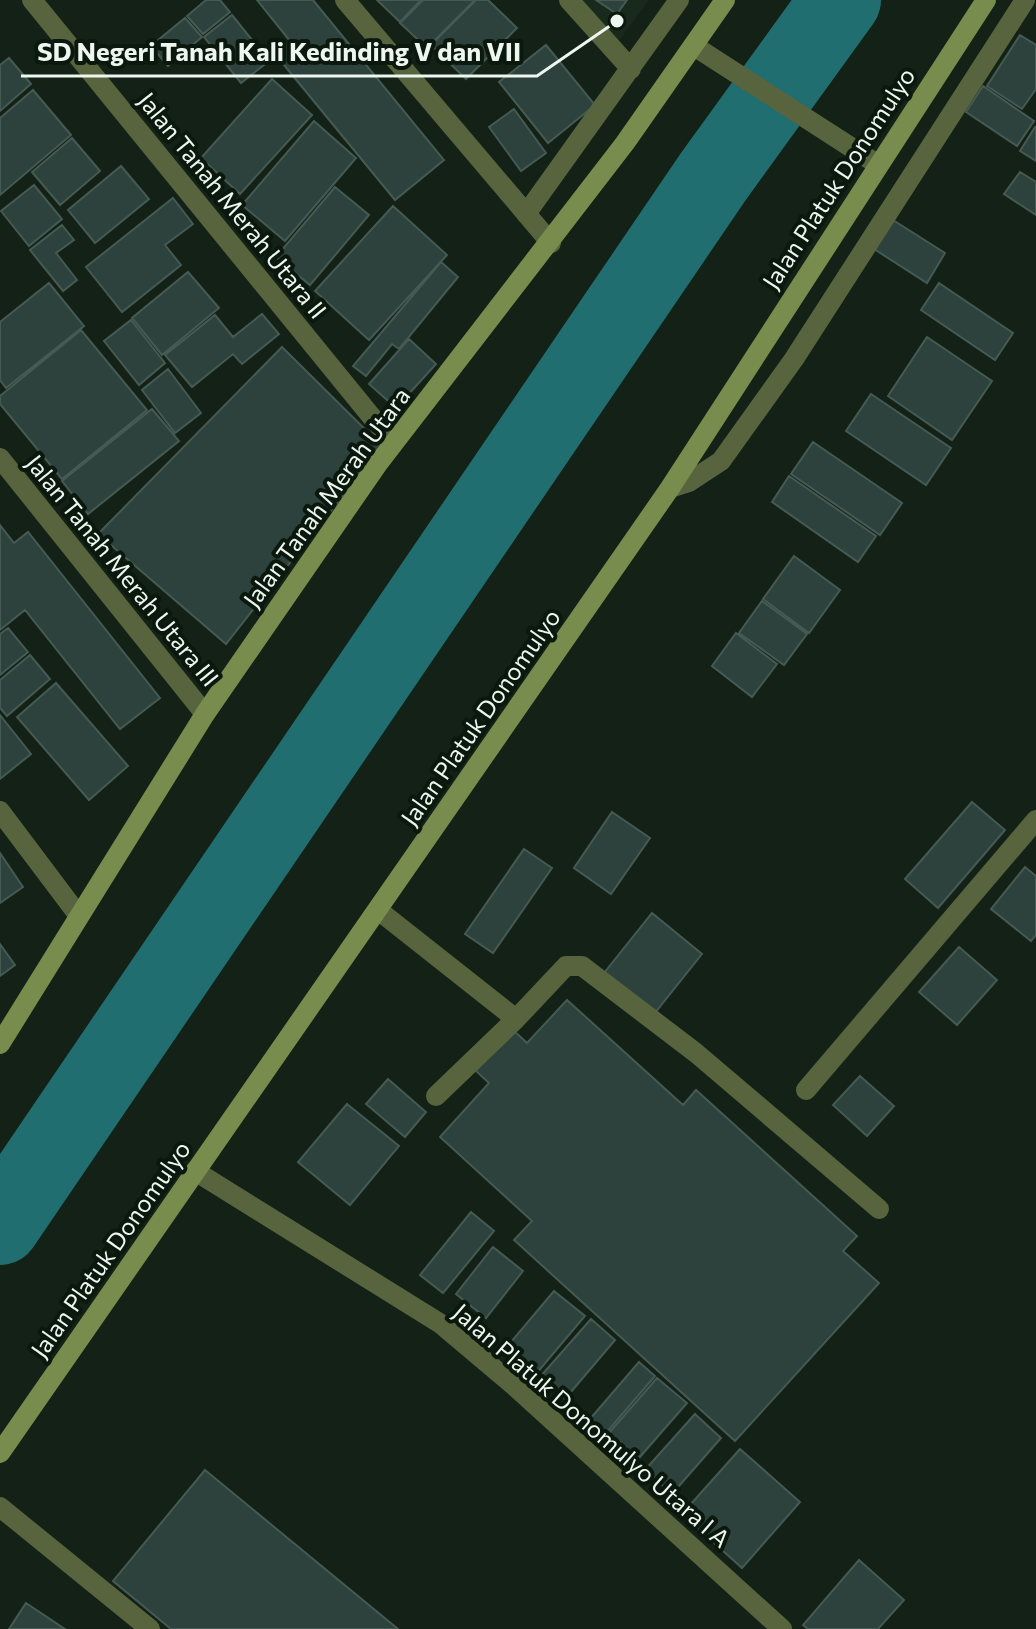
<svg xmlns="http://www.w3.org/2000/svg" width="1036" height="1629" font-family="Commissioner,sans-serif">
<rect width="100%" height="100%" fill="#142116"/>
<path fill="#182a1b" d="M 581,0 L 649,0 L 618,42 Z"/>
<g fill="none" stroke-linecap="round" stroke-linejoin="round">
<path stroke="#216e71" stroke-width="80" d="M 0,1225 L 713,177 L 841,0"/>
</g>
<path fill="#2d423c" stroke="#445a53" stroke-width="2" d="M 206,0 L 220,0 L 230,12 L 203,34 L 187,16 Z
M 257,0 L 313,0 L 444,160 L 395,200 L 275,54 L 290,41 Z
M 377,0 L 421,0 L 400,22 Z
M 423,0 L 475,0 L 427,48 L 400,23 Z
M 476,0 L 488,0 L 517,28 L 466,79 L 431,45 Z
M 596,0 L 627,0 L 617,14 Z
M 232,15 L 269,61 L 241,83 L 204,37 Z
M 185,18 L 202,37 L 168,66 L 151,46 Z
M 1020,35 L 1036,45 L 1036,89 L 1022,109 L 987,86 Z
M 546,45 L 595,105 L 548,143 L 499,82 Z
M 9,58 L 31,84 L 0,111 L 0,65 Z
M 272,79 L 312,115 L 240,194 L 201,158 Z
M 983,86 L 1034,121 L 1017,146 L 966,112 Z
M 33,90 L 71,135 L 0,195 L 0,118 Z
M 514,109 L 546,153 L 521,171 L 489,127 Z
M 314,121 L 356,158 L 285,241 L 242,205 Z
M 1035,127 L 1036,128 L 1036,161 L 1020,151 Z
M 72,138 L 100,171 L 60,205 L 32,172 Z
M 121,166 L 149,199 L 95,243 L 68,210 Z
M 1020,172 L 1036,182 L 1036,215 L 1004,194 Z
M 34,185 L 62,219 L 29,246 L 1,211 Z
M 335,187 L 369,215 L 310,285 L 276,257 Z
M 173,198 L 193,224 L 165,245 L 181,265 L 122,312 L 86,267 Z
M 393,206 L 447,255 L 369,340 L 315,291 Z
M 893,220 L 945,253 L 927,283 L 874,249 Z
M 62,225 L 74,240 L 56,253 L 77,280 L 63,291 L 30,250 Z
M 441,262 L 458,277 L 399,349 L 392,344 L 366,376 L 353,366 Z
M 188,272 L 219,308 L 162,355 L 132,318 Z
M 49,283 L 84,326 L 6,388 L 0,380 L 0,322 Z
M 939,283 L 1013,333 L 995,360 L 921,310 Z
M 262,314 L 279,334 L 242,364 L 233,354 L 192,387 L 165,355 L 215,315 L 233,337 Z
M 131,320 L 165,363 L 139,385 L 104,341 Z
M 81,330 L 147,410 L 62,479 L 0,404 L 0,396 Z
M 927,337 L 992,381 L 952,440 L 888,396 Z
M 409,339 L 436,364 L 396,408 L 369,384 Z
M 282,347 L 382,446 L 226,644 L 98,534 Z
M 168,369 L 201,413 L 175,433 L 142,390 Z
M 871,394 L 951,448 L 926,485 L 846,431 Z
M 152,409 L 179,441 L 88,514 L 62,481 Z
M 813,442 L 902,503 L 880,535 L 791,474 Z
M 789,476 L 876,536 L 858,562 L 772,502 Z
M 0,525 L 14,543 L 28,532 L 160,698 L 120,729 L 25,610 L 0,630 Z
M 794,556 L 840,590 L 809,633 L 763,599 Z
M 762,601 L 807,634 L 784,665 L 739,633 Z
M 8,628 L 28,652 L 0,675 L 0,634 Z
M 736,633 L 777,664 L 752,697 L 712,666 Z
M 30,655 L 50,679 L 7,716 L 0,708 L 0,680 Z
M 56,683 L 128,766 L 89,800 L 17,717 Z
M 0,715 L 31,754 L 0,779 Z
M 972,802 L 1005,830 L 938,908 L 905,879 Z
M 612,812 L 650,838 L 611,894 L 574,868 Z
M 524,849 L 552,868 L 493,953 L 465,934 Z
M 0,853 L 23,887 L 0,903 Z
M 1025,867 L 1036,876 L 1036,935 L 1031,941 L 991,909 Z
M 652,913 L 702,954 L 654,1014 L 604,973 Z
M 0,944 L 15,965 L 0,976 Z
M 959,947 L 997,980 L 957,1025 L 919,992 Z
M 567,1000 L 683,1105 L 696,1090 L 857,1236 L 843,1251 L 879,1283 L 735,1441 L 514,1240 L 532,1221 L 440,1137 L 489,1083 L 475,1070 L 512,1029 L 527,1043 Z
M 860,1076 L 894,1106 L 867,1136 L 833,1105 Z
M 388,1079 L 426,1112 L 405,1137 L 366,1104 Z
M 347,1104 L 399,1146 L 350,1205 L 298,1162 Z
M 471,1212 L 494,1231 L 443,1293 L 420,1275 Z
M 493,1247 L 523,1271 L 486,1318 L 456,1294 Z
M 554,1291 L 585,1316 L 536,1374 L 505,1349 Z
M 591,1319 L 615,1340 L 565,1399 L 540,1377 Z
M 639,1362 L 655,1376 L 606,1433 L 590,1419 Z
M 657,1378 L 687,1403 L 639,1458 L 609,1433 Z
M 695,1414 L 721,1438 L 672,1494 L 645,1470 Z
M 740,1449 L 800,1502 L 742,1568 L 682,1514 Z
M 205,1470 L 398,1629 L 171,1629 L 113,1581 Z
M 859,1560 L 904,1600 L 878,1629 L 808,1629 L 803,1625 Z
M 26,1603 L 65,1629 L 9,1629 Z"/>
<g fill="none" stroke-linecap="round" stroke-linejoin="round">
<path stroke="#57643d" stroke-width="20" d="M 378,910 L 516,1019 L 566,966 L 582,966 L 696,1053 L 879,1209
M 436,1096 L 516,1019"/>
<path stroke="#57643d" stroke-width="20" d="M 32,0 L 393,443
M 345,0 L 551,243
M 569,0 L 631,69
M 694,46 L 877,164
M 526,214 L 679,0
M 0,458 L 205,714
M 670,488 L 689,482 L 721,461 L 794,359 L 1025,0
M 0,811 L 79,916
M 806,1090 L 1036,820
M 195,1171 L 441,1324 L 511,1383 L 782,1629
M 0,1507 L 150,1629"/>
<path stroke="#778c4d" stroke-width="20" d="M 0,1044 L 205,714 L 377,465 L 625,143 L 725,0
M 0,1453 L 670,488 L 986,0"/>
</g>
<g text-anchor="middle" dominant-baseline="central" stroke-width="8" stroke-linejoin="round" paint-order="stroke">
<g font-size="24" fill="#eef7ef" stroke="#0b180d">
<text transform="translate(838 178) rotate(-57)">Jalan Platuk Donomulyo</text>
<text transform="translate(233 205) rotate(51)">Jalan Tanah Merah Utara II</text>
<text transform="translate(326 497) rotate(-54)">Jalan Tanah Merah Utara</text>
<text transform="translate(123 570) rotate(51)">Jalan Tanah Merah Utara III</text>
<text transform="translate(480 717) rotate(-55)">Jalan Platuk Donomulyo</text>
<text transform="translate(110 1249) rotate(-55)">Jalan Platuk Donomulyo</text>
<text transform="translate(592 1425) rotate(41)">Jalan Platuk Donomulyo Utara I A</text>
</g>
</g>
<path fill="none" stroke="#eef7ef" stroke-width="3" d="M617 21L537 76H21"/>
<circle fill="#eef7ef" stroke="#0b180d" stroke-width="3" cx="617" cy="21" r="8"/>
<g font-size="26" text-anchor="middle" font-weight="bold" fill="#eef7ef" stroke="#0b180d" stroke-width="8" stroke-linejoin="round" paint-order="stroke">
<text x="279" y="61">SD Negeri Tanah Kali Kedinding V dan VII</text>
</g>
</svg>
